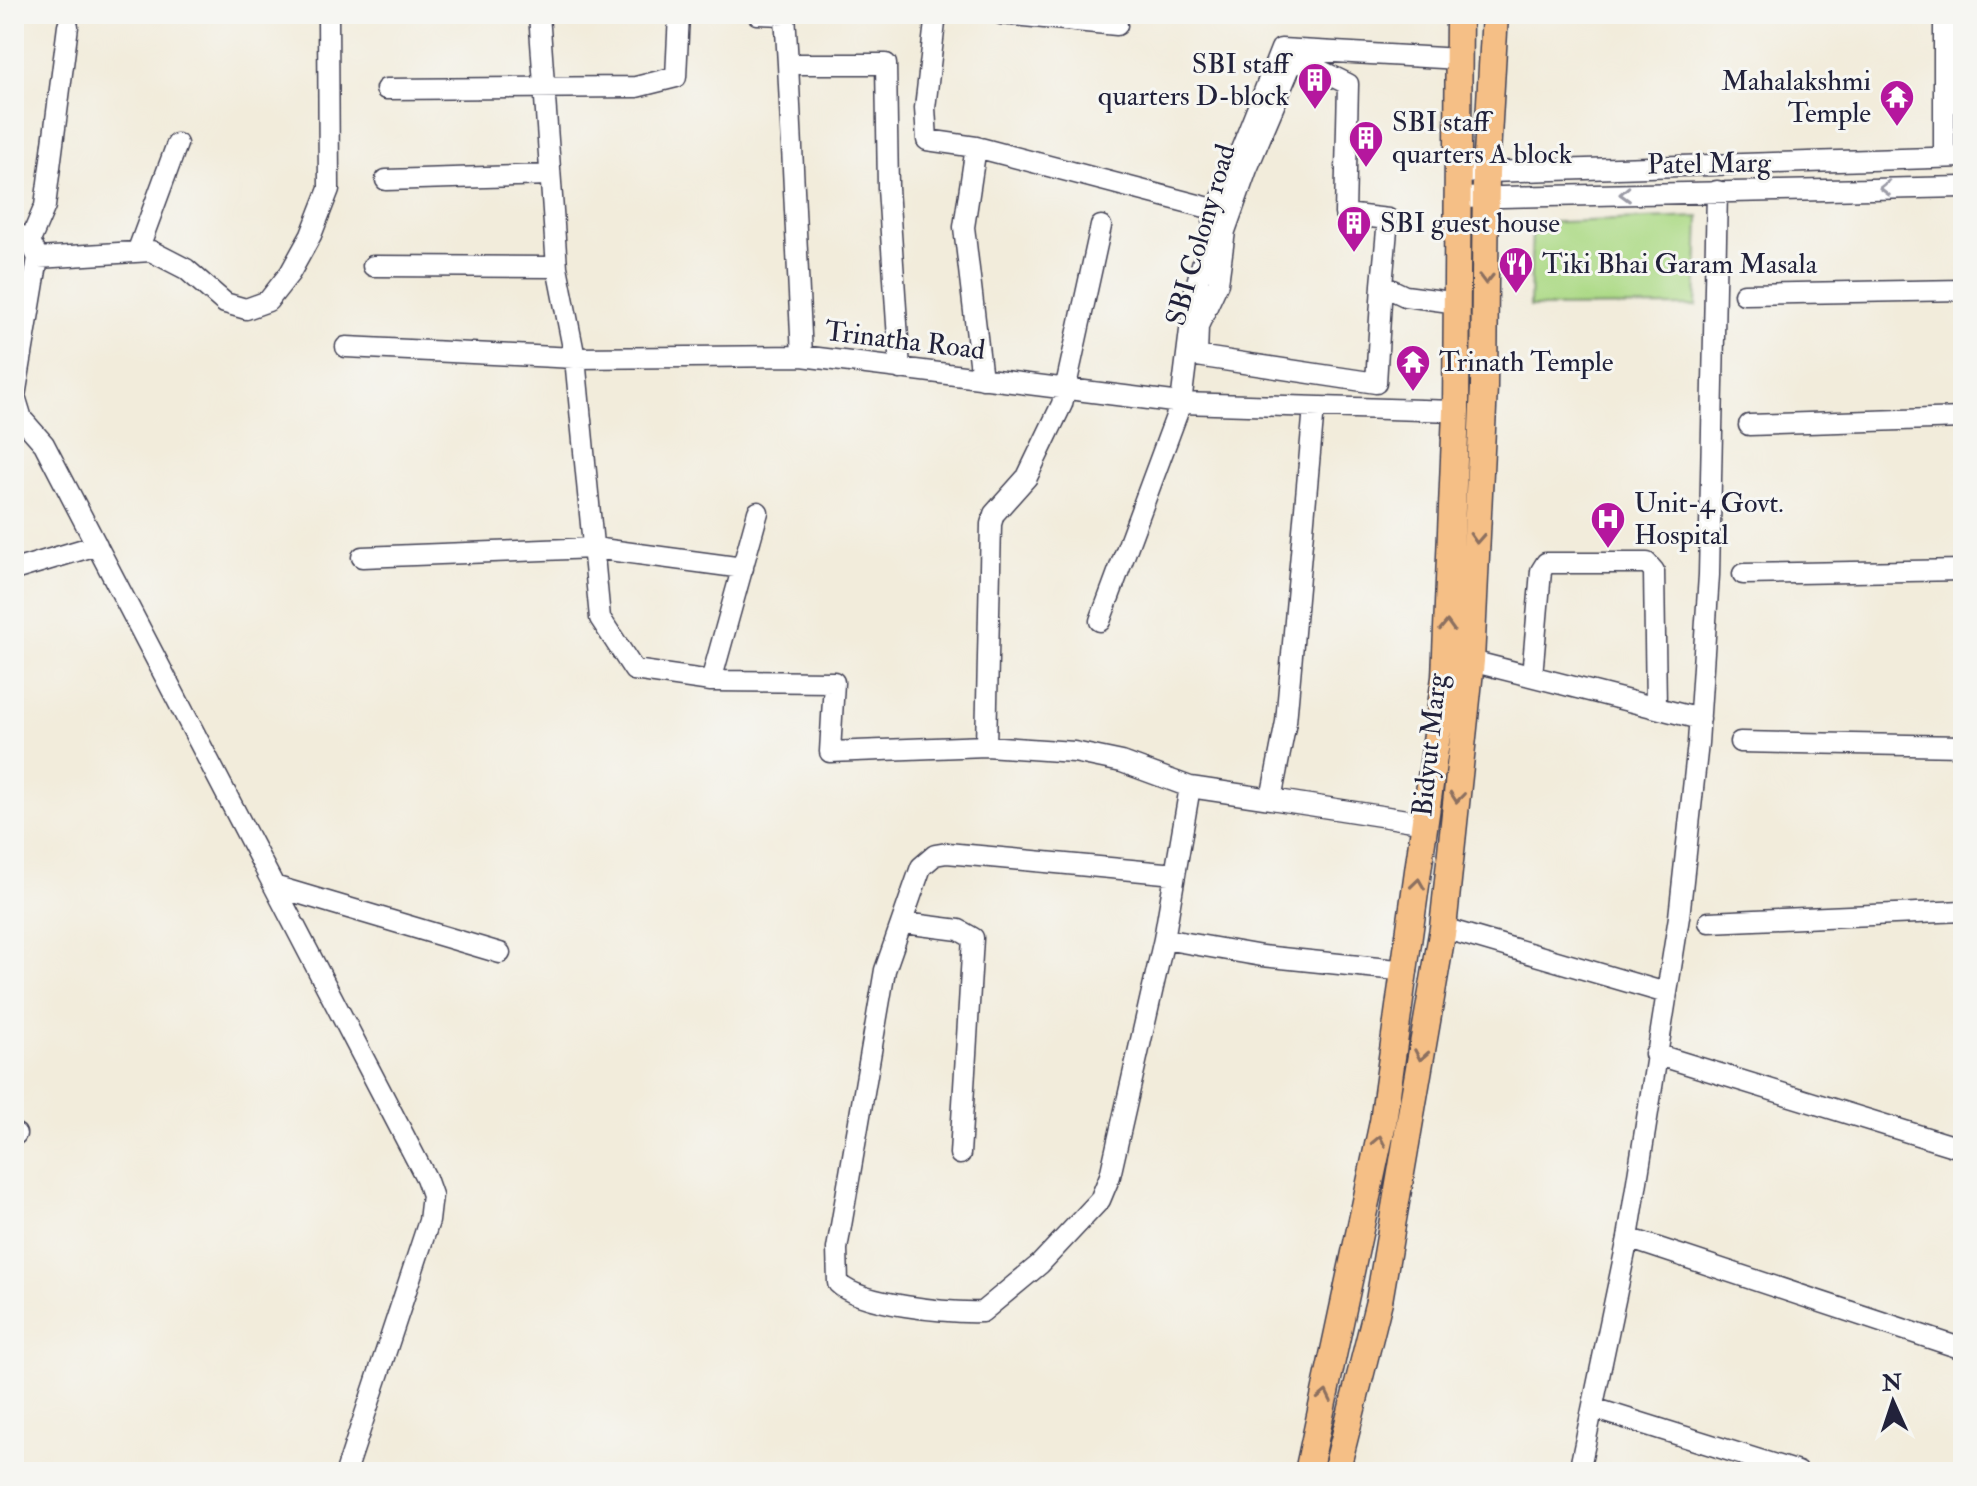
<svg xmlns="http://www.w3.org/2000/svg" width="1977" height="1486" font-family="'IM FELL Double Pica',serif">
<rect width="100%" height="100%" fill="#f6f6f2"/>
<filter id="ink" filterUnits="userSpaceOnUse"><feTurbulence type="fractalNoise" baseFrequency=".0125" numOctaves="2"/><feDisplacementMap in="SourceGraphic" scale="16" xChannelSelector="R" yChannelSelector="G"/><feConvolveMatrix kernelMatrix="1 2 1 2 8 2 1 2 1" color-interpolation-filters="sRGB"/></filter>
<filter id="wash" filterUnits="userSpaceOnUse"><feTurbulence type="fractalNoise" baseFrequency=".006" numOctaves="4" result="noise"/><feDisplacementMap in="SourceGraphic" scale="32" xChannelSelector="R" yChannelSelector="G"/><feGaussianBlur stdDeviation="1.8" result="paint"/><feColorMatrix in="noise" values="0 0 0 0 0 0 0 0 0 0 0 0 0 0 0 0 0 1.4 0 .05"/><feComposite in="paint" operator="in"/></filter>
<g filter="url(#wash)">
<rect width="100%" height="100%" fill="#f2ecdb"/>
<path fill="#adda87" stroke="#687e61" stroke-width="2" d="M 1699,217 L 1696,306 L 1530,307 L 1532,223 Z"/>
</g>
<g filter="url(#ink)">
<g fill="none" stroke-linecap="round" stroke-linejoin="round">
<g stroke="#414053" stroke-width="23">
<path id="minor" d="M 539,14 L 557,267 L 575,358 L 600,618 L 634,670 L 711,681 L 834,682 L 830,752 L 986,746 L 1074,752 L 1122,762 L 1190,787 L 1271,799
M 757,14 L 785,15
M 785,14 L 788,64 L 886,64 L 888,188 L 900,369
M 936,14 L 925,108 L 927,140 L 976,147 L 964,227 L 982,379
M 1001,14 L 1117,25
M 788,64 L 802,356
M 386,89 L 636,87 L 676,77 L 679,14
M 976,147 L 1217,210
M 1944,158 L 1944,14
M 1458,173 L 1963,157
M 386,180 L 549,175
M 1457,198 L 1963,187
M 14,232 L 30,241 L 38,258 L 15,396 L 22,419 L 44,444 L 426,1178 L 432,1195 L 429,1221 L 346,1472
M 30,241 L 45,206 L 68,26
M 138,250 L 177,144
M 38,258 L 151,251 L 186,269 L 225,303 L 246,309 L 268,301 L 290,273 L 311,235 L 329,189 L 328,14
M 373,266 L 557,267
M 1382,285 L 1376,383 L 1197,356 L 1198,326 L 1218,283 L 1225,231 L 1247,169 L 1291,65 L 1303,62 L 1348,84 L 1345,214 L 1388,219 L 1382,285 L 1405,296 L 1458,303
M 1744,294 L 1963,290
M 346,347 L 575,358 L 802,356 L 1181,403 L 1456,411
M 1314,407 L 1286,722 L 1271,799 L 1426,823
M 1749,425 L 1963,418
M 362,557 L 594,548 L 743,568
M 14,570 L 97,545
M 1743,574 L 1963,570
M 1100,621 L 1181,403 L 1195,290 L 1217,210 L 1281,49 L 1460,59
M 1471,661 L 1700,719
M 1532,676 L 1541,571 L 1546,563 L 1647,563 L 1654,571 L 1656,707
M 711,681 L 758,512
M 1740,742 L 1963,746
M 986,746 L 991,524 L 994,514 L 1027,477 L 1062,404 L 1101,226
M 1190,787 L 1164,939 L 1262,956 L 1407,971
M 274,886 L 500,953
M 1709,922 L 1963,911
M 904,923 L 959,930 L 973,938 L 960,1154
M 1443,928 L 1666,993
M 1164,939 L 1110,1176 L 1100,1200 L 1040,1264 L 982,1312 C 950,1313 859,1305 838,1283 L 837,1249 L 885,970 L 921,867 L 935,855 L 947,853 L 1175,874
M 1655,1054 L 1963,1149
M 14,1134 L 16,1134
M 1628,1238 L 1963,1349
M 1593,1408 L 1798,1472
M 197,1471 L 202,1472
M 1579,1472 L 1628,1238 L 1679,917 L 1698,743 L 1709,575 L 1717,191"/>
</g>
<g stroke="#414053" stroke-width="29">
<path id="major" d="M 1308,1472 L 1383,1122 L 1445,677 L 1456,411 L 1459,14
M 1336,1472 L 1379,1301 L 1443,928 L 1471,661 L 1484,387 L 1486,173 L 1495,14"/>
</g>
<use href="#minor" stroke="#fff" stroke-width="20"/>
<use href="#major" stroke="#f5bf86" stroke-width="26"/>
</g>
<defs><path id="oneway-chevron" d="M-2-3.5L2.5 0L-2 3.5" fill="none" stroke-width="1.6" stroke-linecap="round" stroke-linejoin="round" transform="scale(2)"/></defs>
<g stroke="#9c9ca7">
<use href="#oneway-chevron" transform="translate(1885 188) rotate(179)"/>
<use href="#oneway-chevron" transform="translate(1625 194) rotate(178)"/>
</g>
<g stroke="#8c7060">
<use href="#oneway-chevron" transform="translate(1486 279) rotate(91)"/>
<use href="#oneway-chevron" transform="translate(1477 538) rotate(93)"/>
<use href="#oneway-chevron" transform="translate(1447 626) rotate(-88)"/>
<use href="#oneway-chevron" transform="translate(1457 797) rotate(96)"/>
<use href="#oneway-chevron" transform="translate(1418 884) rotate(-82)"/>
<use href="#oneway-chevron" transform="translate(1421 1055) rotate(100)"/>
<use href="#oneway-chevron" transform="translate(1379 1141) rotate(-78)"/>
<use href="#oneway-chevron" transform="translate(1325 1396) rotate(-78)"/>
</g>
</g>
<defs>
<g id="building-pin" transform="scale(1.8)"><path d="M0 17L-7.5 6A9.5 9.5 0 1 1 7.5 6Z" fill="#b5179e" stroke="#f6f6f2"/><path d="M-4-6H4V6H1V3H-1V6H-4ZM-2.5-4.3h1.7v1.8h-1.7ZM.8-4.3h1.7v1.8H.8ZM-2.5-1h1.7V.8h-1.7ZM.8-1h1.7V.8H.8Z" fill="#fff"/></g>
<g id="temple-pin" transform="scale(1.8)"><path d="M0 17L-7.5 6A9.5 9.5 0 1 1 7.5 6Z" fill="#b5179e" stroke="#f6f6f2"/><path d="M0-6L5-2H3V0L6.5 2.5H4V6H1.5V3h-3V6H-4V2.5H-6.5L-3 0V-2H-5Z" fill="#fff"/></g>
<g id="restaurant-pin" transform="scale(1.8)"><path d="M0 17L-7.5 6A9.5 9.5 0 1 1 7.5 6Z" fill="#b5179e" stroke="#f6f6f2"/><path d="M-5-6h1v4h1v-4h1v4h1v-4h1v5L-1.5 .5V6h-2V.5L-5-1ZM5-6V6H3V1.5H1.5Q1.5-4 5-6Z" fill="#fff"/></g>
<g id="hospital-pin" transform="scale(1.8)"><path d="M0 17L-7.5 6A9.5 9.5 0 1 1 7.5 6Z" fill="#b5179e" stroke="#f6f6f2"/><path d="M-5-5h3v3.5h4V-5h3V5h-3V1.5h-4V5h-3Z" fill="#fff"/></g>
</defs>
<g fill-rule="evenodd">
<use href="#building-pin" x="1315" y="80"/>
<use href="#temple-pin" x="1897" y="97"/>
<use href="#building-pin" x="1366" y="138"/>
<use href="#building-pin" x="1354" y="223"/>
<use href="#restaurant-pin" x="1516" y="264"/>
<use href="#temple-pin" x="1413" y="362"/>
<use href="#hospital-pin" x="1608" y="519"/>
</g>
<g text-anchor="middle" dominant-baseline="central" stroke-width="6" stroke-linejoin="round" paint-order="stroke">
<g font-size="28" fill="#22223b" stroke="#f6f6f2" text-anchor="start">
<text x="1289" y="64" text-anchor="end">SBI staff<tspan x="1289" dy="32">quarters D-block</tspan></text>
<text x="1871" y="81" text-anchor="end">Mahalakshmi<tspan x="1871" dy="32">Temple</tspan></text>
<text x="1392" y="122">SBI staff<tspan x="1392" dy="32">quarters A block</tspan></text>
<text x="1380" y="223">SBI guest house</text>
<text x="1542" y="264">Tiki Bhai Garam Masala</text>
<text x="1439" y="362">Trinath Temple</text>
<text x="1634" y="503">Unit-4 Govt.<tspan x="1634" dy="32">Hospital</tspan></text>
</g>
<g font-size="28" fill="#22223b" stroke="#f6f6f2">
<text transform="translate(1709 164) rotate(-1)">Patel Marg</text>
<text transform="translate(1201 235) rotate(-74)">SBI Colony road</text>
<text transform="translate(905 341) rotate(7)">Trinatha Road</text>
<text transform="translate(1430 745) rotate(-84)">Bidyut Marg</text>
</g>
</g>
<rect width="1977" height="1486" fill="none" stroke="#f6f6f2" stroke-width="48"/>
<g transform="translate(1893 1402) rotate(357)" stroke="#f6f6f2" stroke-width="6" paint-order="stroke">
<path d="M0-6L14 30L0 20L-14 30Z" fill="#22223b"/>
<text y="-12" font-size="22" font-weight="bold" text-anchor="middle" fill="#22223b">N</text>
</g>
</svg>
